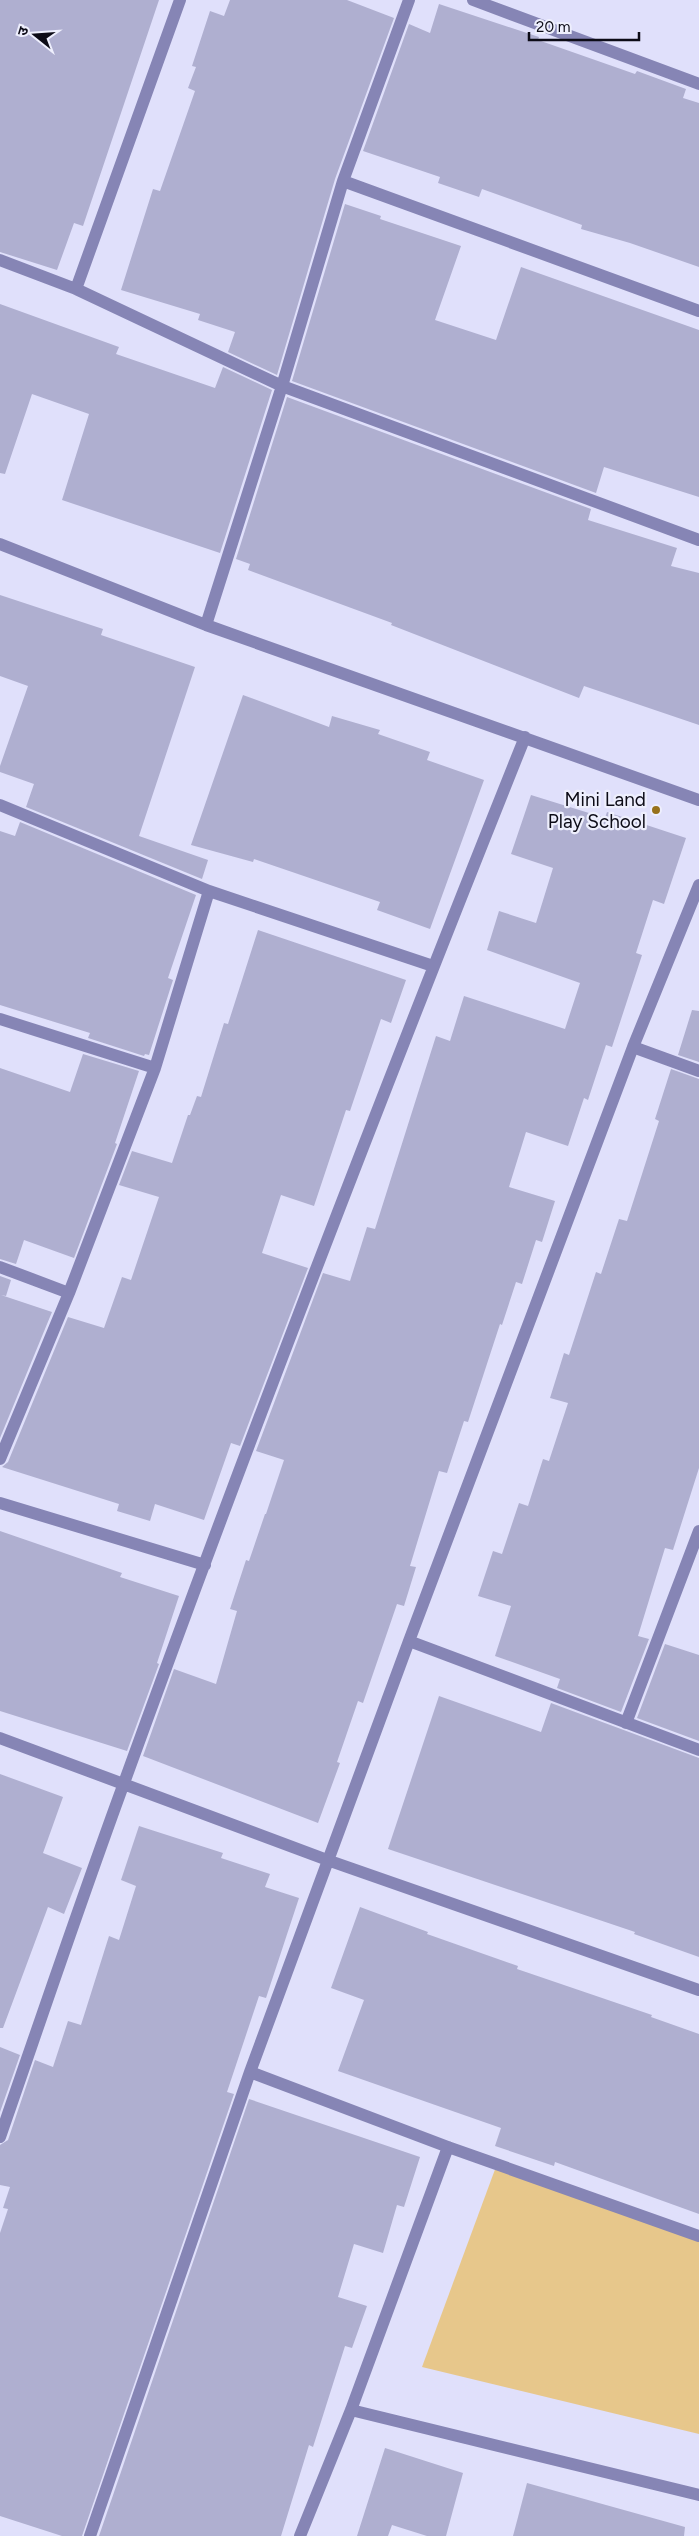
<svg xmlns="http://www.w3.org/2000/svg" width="699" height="2536" font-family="Figtree,'Noto Sans Devanagari',sans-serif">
<rect width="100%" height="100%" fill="#e0e0fb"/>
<path fill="#e7c78b" d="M 497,2164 L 699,2239 L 699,2434 L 422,2367 Z"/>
<path fill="#afafd0" d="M 0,0 L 159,0 L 83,226 L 74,223 L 57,270 L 0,252 Z
M 230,0 L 347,0 L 394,18 L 335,179 L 277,375 L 228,352 L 235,332 L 198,320 L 200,314 L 121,290 L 153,189 L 160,191 L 195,91 L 188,88 L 196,67 L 192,66 L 210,11 L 224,16 Z
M 439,4 L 539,37 L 538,40 L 635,74 L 637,71 L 686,89 L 683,98 L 699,103 L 699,267 L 630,243 L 581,229 L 582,225 L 482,189 L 479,197 L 438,183 L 440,177 L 363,151 L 409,24 L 430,33 Z
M 345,204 L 381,216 L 380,219 L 461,246 L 435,320 L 496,340 L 521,267 L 699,330 L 699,497 L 604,467 L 596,493 L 292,381 Z
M 0,304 L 119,347 L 116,354 L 215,388 L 223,367 L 272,390 L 220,553 L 62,500 L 89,414 L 32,394 L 5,474 L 0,473 Z
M 287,397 L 591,509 L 588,520 L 677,548 L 671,566 L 699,573 L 699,725 L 584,686 L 579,698 L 391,625 L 392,623 L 248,570 L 250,564 L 236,559 Z
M 0,595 L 103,629 L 101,635 L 195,667 L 139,836 L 208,860 L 202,879 L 26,807 L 34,784 L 0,772 L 0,766 L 28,686 L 0,676 Z
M 243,695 L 329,727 L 332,716 L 380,730 L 378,734 L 430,752 L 427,760 L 484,780 L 430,929 L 377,910 L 380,902 L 254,859 L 253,862 L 191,845 Z
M 531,795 L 605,818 L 607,812 L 686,838 L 664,904 L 653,900 L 636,953 L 642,955 L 612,1047 L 606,1045 L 588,1100 L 584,1098 L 568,1146 L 526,1132 L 509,1187 L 555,1201 L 542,1242 L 536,1240 L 522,1284 L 516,1282 L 502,1325 L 500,1324 L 468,1422 L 464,1421 L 447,1473 L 439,1471 L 410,1566 L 416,1567 L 404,1606 L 397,1604 L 363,1703 L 358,1701 L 337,1762 L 340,1763 L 318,1823 L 143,1756 L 174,1669 L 216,1684 L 237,1611 L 230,1609 L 246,1560 L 249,1561 L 265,1514 L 266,1514 L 284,1460 L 256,1451 L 323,1273 L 350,1281 L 367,1227 L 375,1229 L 436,1036 L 450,1041 L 464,996 L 565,1029 L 580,983 L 487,950 L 499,911 L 536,923 L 553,868 L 511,854 Z
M 20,822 L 196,895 L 168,978 L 173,980 L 149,1055 L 145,1054 L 144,1056 L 88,1038 L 90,1033 L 0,1005 L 0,831 L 15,836 Z
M 258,930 L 406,980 L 391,1023 L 381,1019 L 350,1111 L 346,1110 L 314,1206 L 281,1195 L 262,1253 L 308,1268 L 240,1446 L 231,1443 L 204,1520 L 155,1504 L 150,1521 L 117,1511 L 119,1504 L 2,1467 L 8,1462 L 68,1317 L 104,1328 L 122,1277 L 131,1280 L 159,1197 L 119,1185 L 132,1151 L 172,1163 L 188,1115 L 190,1115 L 197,1096 L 201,1097 L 224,1023 L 228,1024 Z
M 692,1010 L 699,1011 L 699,1062 L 678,1055 Z
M 83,1054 L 139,1071 L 115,1143 L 117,1144 L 74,1258 L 24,1240 L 16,1264 L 0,1259 L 0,1068 L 70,1092 Z
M 671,1069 L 699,1079 L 699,1468 L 673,1550 L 665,1548 L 638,1636 L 649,1639 L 621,1712 L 557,1688 L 560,1679 L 495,1656 L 511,1606 L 478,1596 L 493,1551 L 502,1554 L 519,1503 L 528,1506 L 543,1459 L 549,1461 L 568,1403 L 550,1398 L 564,1353 L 569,1355 L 596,1272 L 601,1274 L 619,1219 L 627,1221 L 659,1121 L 655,1119 Z
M 0,1276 L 11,1280 L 6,1296 L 1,1295 L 52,1312 L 0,1438 Z
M 0,1531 L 122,1573 L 120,1577 L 179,1596 L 157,1663 L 159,1664 L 127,1751 L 0,1711 Z
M 665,1644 L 699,1655 L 699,1741 L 637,1718 Z
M 439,1696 L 541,1732 L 551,1703 L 699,1758 L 699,1957 L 634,1934 L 635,1932 L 388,1849 Z
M 0,1774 L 63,1797 L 43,1853 L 82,1868 L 64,1914 L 48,1907 L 3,2028 L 0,2028 Z
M 139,1826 L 223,1853 L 221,1858 L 270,1874 L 265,1887 L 299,1898 L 266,1998 L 259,1996 L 227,2092 L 234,2094 L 82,2536 L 62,2536 L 0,2516 L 0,2233 L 8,2209 L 3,2208 L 10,2187 L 0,2185 L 0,2145 L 8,2140 L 35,2060 L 53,2067 L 68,2021 L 81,2025 L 109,1936 L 119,1940 L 136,1886 L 121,1880 Z
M 360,1907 L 428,1932 L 427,1934 L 518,1966 L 517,1969 L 652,2015 L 651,2017 L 699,2034 L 699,2214 L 555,2162 L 554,2166 L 495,2146 L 501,2128 L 338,2071 L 364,2000 L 331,1988 Z
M 0,2047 L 20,2055 L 0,2112 Z
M 249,2099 L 420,2157 L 404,2207 L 397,2205 L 383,2253 L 354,2244 L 338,2297 L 367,2306 L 352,2348 L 345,2346 L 313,2447 L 309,2445 L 281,2536 L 99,2536 Z
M 385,2448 L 463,2473 L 446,2536 L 427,2536 L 392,2525 L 388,2536 L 357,2536 Z
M 527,2483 L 685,2527 L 684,2536 L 513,2536 Z"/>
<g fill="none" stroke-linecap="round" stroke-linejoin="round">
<path stroke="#8685b5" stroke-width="12" d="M 473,0 L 699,84
M 343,181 L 699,311
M 0,260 L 76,289 L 282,386 L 699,540
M 76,289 L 180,0
M 0,544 L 206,625 L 699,800
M 206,625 L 282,386 L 343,181 L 409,0
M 0,805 L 209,891 L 433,966
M 0,1019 L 155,1068
M 633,1047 L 699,1071
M 0,1267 L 69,1293
M 0,1459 L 69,1293 L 155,1068 L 209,891
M 0,1503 L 205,1565
M 409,1641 L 699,1750
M 626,1723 L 699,1531
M 0,1738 L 330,1861 L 699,1990
M 250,2072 L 448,2147 L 699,2236
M 0,2137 C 41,2019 81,1900 124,1783 C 251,1432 386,1084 525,737
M 351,2410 L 699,2495
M 90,2536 L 250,2072 L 409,1641 L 633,1047 L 699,885
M 300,2536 L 351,2410 L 448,2147"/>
</g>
<circle fill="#97711b" stroke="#eeeffd" stroke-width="2" cx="656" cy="810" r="5"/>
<g text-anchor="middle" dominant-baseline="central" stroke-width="4.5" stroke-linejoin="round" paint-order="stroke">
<g font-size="19" fill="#0c0b16" stroke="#eeeffd" text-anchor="end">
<text x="646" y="799">Mini Land<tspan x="646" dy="22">Play School</tspan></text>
</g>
</g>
<g transform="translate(35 35) rotate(287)" stroke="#eeeffd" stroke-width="4" paint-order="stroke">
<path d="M0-4L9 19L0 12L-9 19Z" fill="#0c0b16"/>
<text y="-8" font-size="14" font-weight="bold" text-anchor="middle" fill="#0c0b16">उ</text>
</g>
<path d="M529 32v8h110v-8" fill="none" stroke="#0c0b16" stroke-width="2.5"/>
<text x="536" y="32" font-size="15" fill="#0c0b16" stroke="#eeeffd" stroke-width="4" paint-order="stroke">20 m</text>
</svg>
